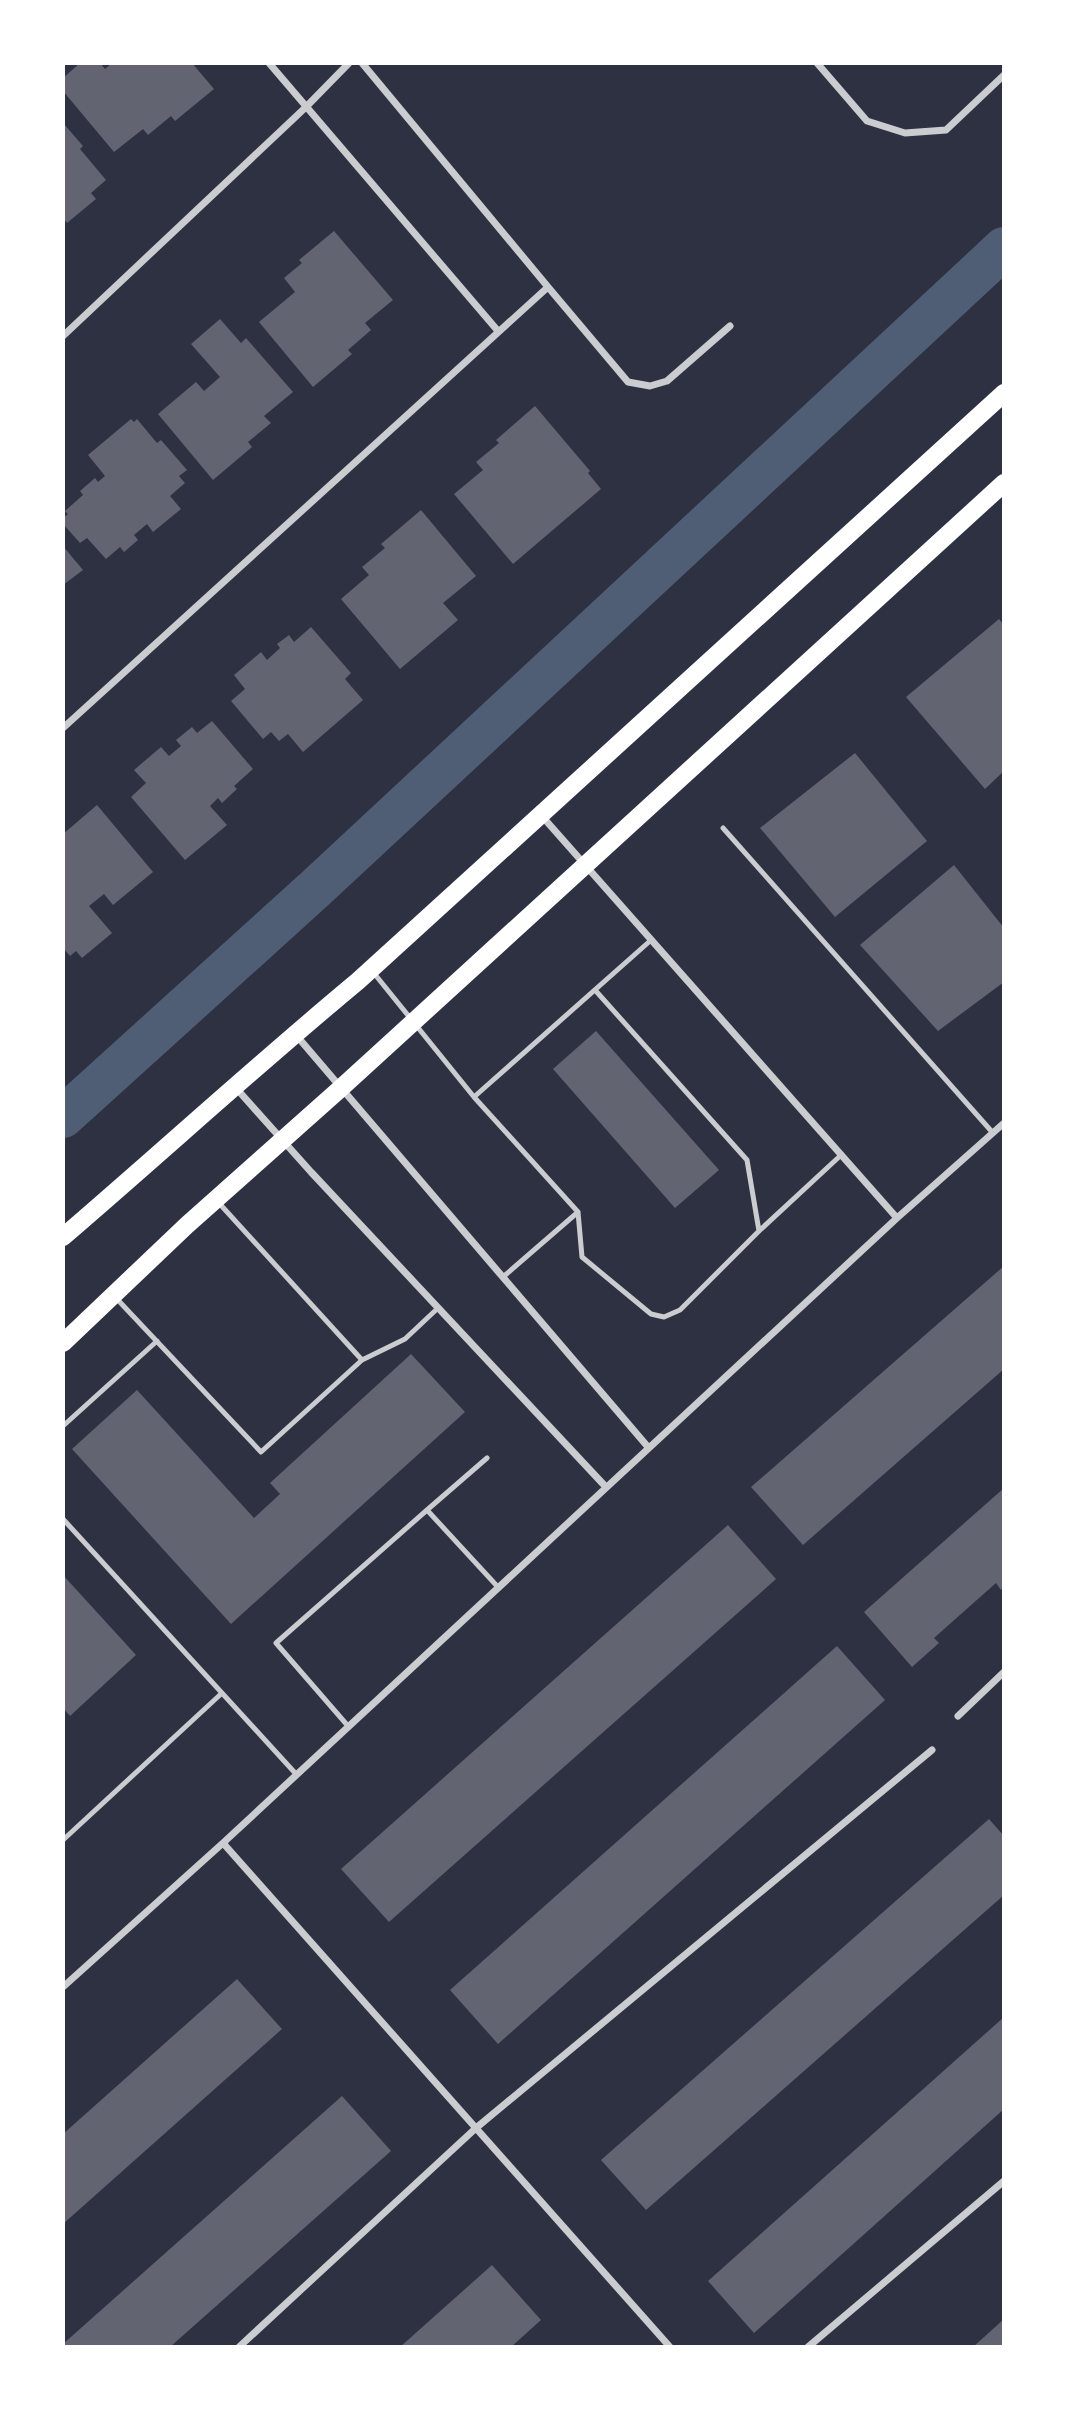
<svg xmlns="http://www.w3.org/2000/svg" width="1067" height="2410" font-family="Karla,sans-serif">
<rect width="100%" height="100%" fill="#2d3142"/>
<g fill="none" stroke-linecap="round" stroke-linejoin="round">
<path stroke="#4f5d75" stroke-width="42" d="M 63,1117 L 317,887 L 1004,248"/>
</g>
<path fill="#626471" d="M 80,63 L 100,63 L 105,69 L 112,63 L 192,63 L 214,89 L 175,121 L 171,116 L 148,135 L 143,129 L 114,152 L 63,91 L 63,78 Z
M 63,123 L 83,146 L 80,149 L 106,180 L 91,193 L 96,199 L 67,223 L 63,218 Z
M 334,231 L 393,300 L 365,323 L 371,330 L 348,350 L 352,354 L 313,387 L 259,322 L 295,292 L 284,278 L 302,263 L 299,260 Z
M 220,319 L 241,343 L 246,338 L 293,392 L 264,416 L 271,423 L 248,442 L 252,447 L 213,480 L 158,414 L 196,382 L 204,391 L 220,377 L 191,344 Z
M 535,406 L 590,471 L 588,473 L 601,489 L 513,564 L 454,494 L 483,470 L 476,462 L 499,443 L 496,440 Z
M 131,419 L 134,422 L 137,419 L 157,443 L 161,440 L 187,470 L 179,476 L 185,483 L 170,496 L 181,509 L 153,532 L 147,524 L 134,535 L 138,540 L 124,552 L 120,547 L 106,559 L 87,538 L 80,543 L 63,524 L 63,518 L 68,514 L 65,511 L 83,495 L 80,491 L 95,478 L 98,482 L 105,476 L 88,455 Z
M 421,510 L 476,576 L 443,603 L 458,620 L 400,669 L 341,599 L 369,575 L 362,567 L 385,548 L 381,544 Z
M 63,546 L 83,570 L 63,585 Z
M 999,619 L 1004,625 L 1004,771 L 985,789 L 906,697 Z
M 311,627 L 351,673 L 345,679 L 363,700 L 303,752 L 288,734 L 279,741 L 271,732 L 263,739 L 231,701 L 245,689 L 234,675 L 261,652 L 267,660 L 280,648 L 277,644 L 289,635 L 294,642 Z
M 212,721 L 253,769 L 234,786 L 237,789 L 222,803 L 218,798 L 210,806 L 227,825 L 185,860 L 131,797 L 146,783 L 134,770 L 161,747 L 169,756 L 181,746 L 176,740 L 192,727 L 197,733 Z
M 855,753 L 927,841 L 835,917 L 760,828 Z
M 97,805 L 153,872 L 113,905 L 104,894 L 89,906 L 112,933 L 82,958 L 76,951 L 70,956 L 63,948 L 63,834 Z
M 954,865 L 1004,928 L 1004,982 L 938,1031 L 860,945 Z
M 596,1031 L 719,1170 L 675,1208 L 553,1069 Z
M 1004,1266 L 1004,1369 L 803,1545 L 751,1487 Z
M 411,1354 L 465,1412 L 231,1624 L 72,1449 L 137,1390 L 254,1518 L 280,1494 L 270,1483 Z
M 1004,1488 L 1004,1587 L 1001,1590 L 996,1583 L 934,1638 L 939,1643 L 912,1667 L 864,1612 Z
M 728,1525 L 776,1579 L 389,1922 L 341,1869 Z
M 63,1575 L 136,1655 L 70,1716 L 63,1708 Z
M 837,1646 L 885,1700 L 498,2044 L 450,1990 Z
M 989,1819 L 1004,1836 L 1004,1895 L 646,2210 L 601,2160 Z
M 237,1979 L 282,2029 L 63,2224 L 63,2134 Z
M 1004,2017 L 1004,2109 L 754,2333 L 708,2281 Z
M 342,2096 L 391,2151 L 170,2347 L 63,2347 L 63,2344 Z
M 492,2265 L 541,2320 L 511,2347 L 400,2347 Z
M 1004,2319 L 1004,2347 L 973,2347 Z"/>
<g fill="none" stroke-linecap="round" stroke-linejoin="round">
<path stroke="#caccd0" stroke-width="5" d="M 723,828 L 993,1133
M 373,972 L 474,1097 L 578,1212 L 582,1257 L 651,1314 L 664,1317 L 680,1310 L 759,1231 L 840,1156
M 595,990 L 747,1160 L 759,1231
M 474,1097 L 650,941
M 218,1202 L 362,1360
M 503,1277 L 578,1212
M 116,1298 L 261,1452 L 362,1360 L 405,1339 L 438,1308
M 63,1426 L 157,1341
M 487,1458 L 427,1510 L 497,1586
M 63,1519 L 296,1774
M 348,1726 L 276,1643 L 427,1510
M 63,1840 L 222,1693"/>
<path stroke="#caccd0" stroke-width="7" d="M 269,63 L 498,331
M 362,63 L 548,287
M 817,63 L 867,121 L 905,133 L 946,130 L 1004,75
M 63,336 L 306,107 L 349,63
M 63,728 L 548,287 L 628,382 L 650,386 L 667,381 L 730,326
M 541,815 L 897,1218
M 296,1035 L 648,1447
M 236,1088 L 311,1172 L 605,1486
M 958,1716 L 1004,1672
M 223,1843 L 670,2347
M 63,1987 L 223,1843 L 897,1218 L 1004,1123
M 239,2347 L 476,2128 L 932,1750
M 808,2347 L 1004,2181"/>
<path stroke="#fff" stroke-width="18" d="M 63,1237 C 162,1152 258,1064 358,981 L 1004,393
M 63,1343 L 187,1225 L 341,1088 L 1004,483"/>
</g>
<rect width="1067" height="2410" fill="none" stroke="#ffffff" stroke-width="130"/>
</svg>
